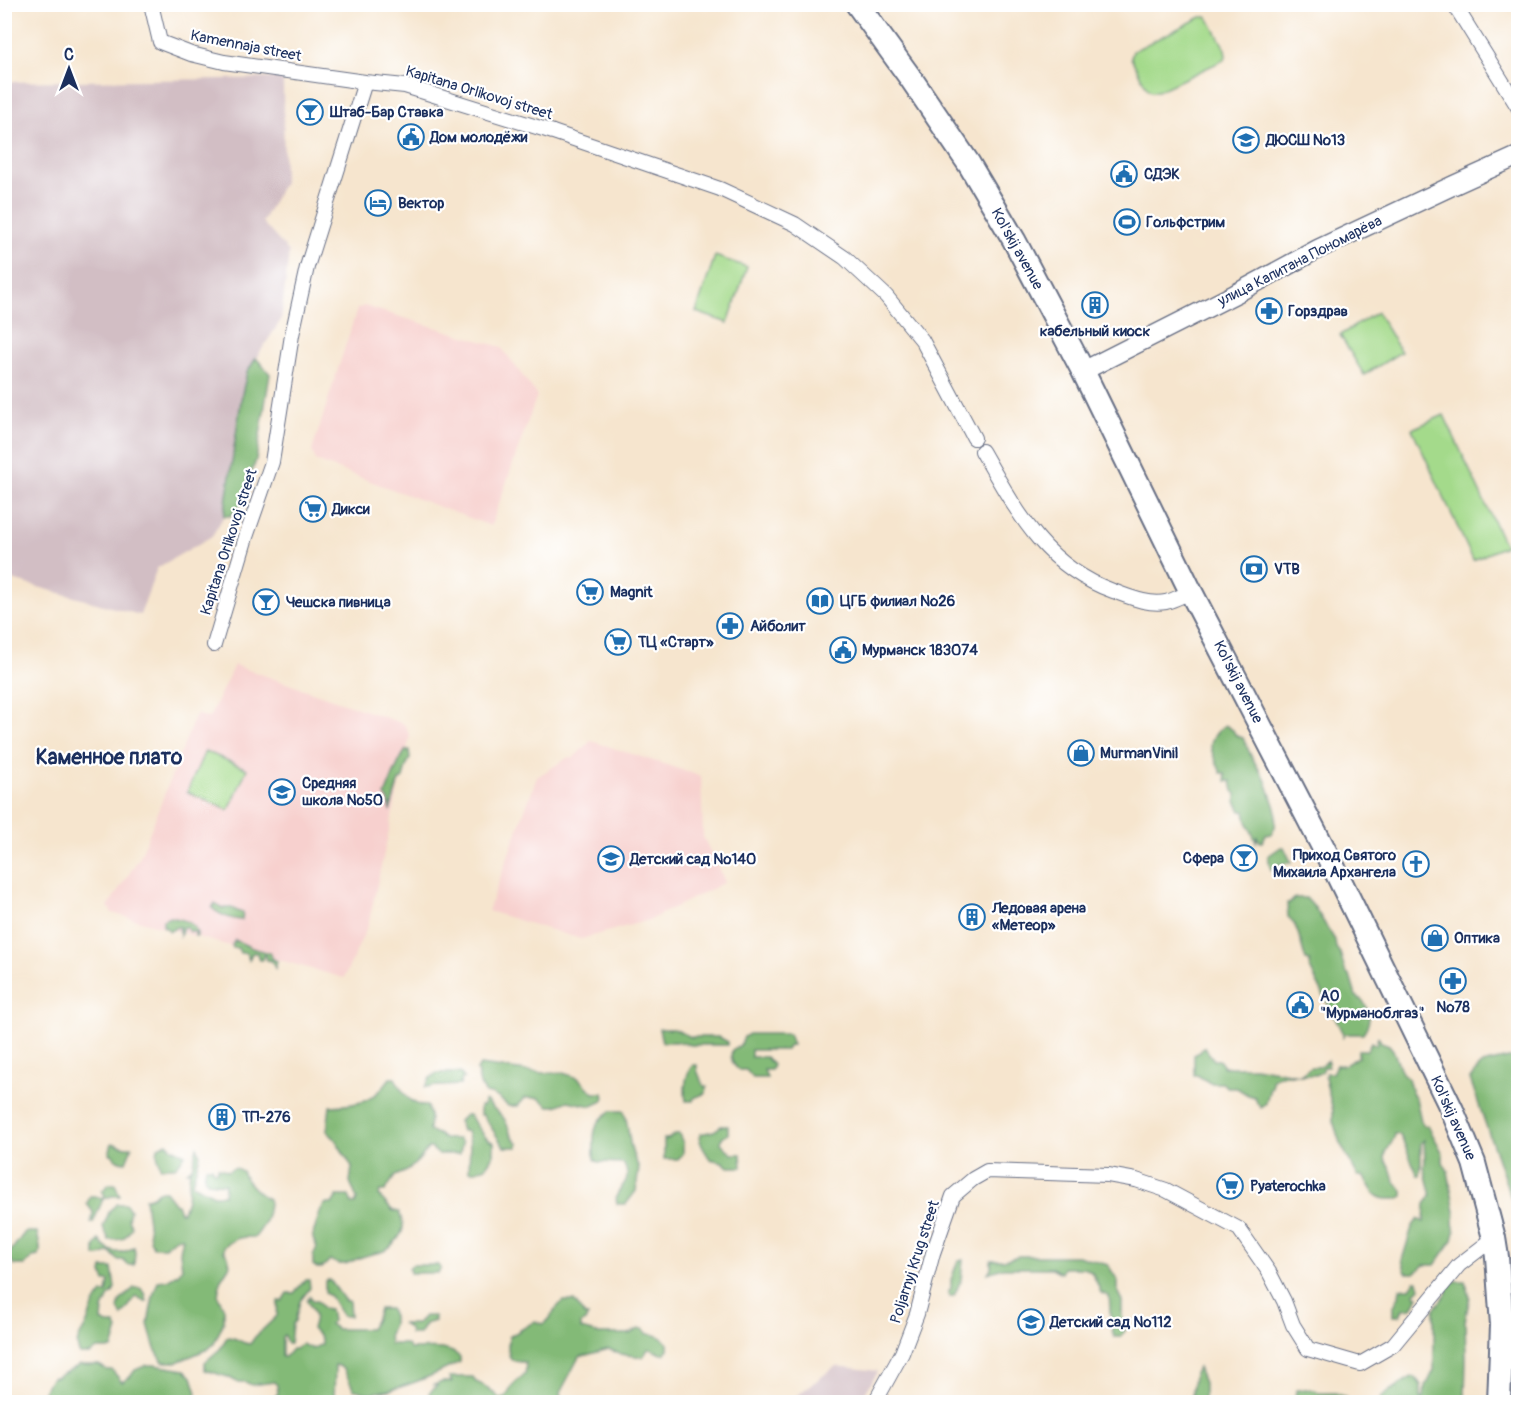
<svg xmlns="http://www.w3.org/2000/svg" width="1523" height="1407" font-family="Pangolin,sans-serif">
<rect width="100%" height="100%" fill="#fff"/>
<filter id="ink" filterUnits="userSpaceOnUse"><feTurbulence type="fractalNoise" baseFrequency=".0167" numOctaves="2"/><feDisplacementMap in="SourceGraphic" scale="12" xChannelSelector="R" yChannelSelector="G"/><feConvolveMatrix kernelMatrix="1 2 1 2 8 2 1 2 1" color-interpolation-filters="sRGB"/></filter>
<filter id="wash" filterUnits="userSpaceOnUse"><feTurbulence type="fractalNoise" baseFrequency=".008" numOctaves="4" result="noise"/><feDisplacementMap in="SourceGraphic" scale="24" xChannelSelector="R" yChannelSelector="G"/><feGaussianBlur stdDeviation="1.35" result="paint"/><feColorMatrix in="noise" values="0 0 0 0 0 0 0 0 0 0 0 0 0 0 0 0 0 1.4 0 .05"/><feComposite in="paint" operator="in"/></filter>
<g filter="url(#wash)">
<rect width="100%" height="100%" fill="#f6e5ce"/>
<path fill="#f7d0ce" d="M 364,306 L 501,347 L 537,395 L 491,526 L 316,461 L 312,451 L 357,309 Z
M 234,665 L 404,724 L 410,736 L 368,925 L 344,978 L 112,913 L 108,906 L 140,857 L 196,714 L 209,718 Z
M 591,741 L 701,776 L 703,837 L 725,882 L 649,920 L 581,939 L 488,911 L 537,777 L 569,757 L 573,758 Z"/>
<path fill="#d2bec4" d="M 283,78 L 284,182 L 262,222 L 289,252 L 281,320 L 247,372 L 242,394 L 224,516 L 212,536 L 157,568 L 140,615 L 5,578 L 4,82 Z
M 836,1366 L 878,1371 L 860,1402 L 788,1402 Z"/>
<path fill="#a4da8b" stroke="#608474" stroke-width="1.5" d="M 1201,17 L 1206,17 L 1209,19 L 1225,49 L 1226,56 L 1224,60 L 1158,91 L 1151,91 L 1147,88 L 1131,58 L 1133,51 Z
M 715,256 L 747,267 L 728,323 L 696,312 Z
M 1377,312 L 1401,352 L 1364,375 L 1340,335 Z
M 1444,415 L 1505,546 L 1473,560 L 1412,429 Z
M 205,751 L 247,769 L 229,810 L 187,792 Z"/>
<path fill="#83ba77" stroke="#4f746a" stroke-width="1.5" d="M 256,358 L 270,374 L 256,460 L 240,506 L 230,516 L 224,516 L 242,394 L 247,372 Z
M 1225,725 L 1233,730 L 1236,736 L 1243,738 L 1252,758 L 1266,781 L 1276,811 L 1275,827 L 1271,834 L 1266,835 L 1262,842 L 1260,842 L 1257,837 L 1256,842 L 1246,819 L 1245,811 L 1241,811 L 1236,801 L 1236,794 L 1233,791 L 1231,781 L 1226,781 L 1225,773 L 1221,773 C 1212,750 1202,743 1225,725 Z
M 406,750 L 409,750 L 410,758 L 406,767 L 403,778 L 399,781 L 390,811 L 389,801 L 385,795 C 392,779 396,764 406,750 Z
M 1281,847 L 1284,847 L 1291,862 L 1280,864 L 1271,870 L 1268,856 Z
M 1295,898 L 1306,898 L 1315,908 L 1335,940 L 1336,948 L 1340,953 L 1346,973 L 1350,976 L 1356,996 L 1363,1001 L 1370,1014 L 1368,1024 L 1363,1034 L 1345,1034 L 1343,1037 L 1343,1034 L 1310,968 L 1310,961 L 1306,960 C 1301,947 1299,925 1288,917 L 1287,903 L 1290,903 Z
M 215,903 L 222,908 L 232,908 L 239,912 L 243,912 L 242,920 C 233,920 219,915 212,908 Z
M 170,917 C 181,919 198,922 197,936 L 195,936 L 195,932 L 189,931 L 187,927 L 183,927 L 180,936 L 179,931 L 180,927 L 177,927 L 170,931 L 165,927 L 163,926 L 163,920 Z
M 235,940 L 252,948 L 270,953 L 273,959 L 277,961 L 275,968 L 272,961 L 267,960 L 264,954 L 262,960 L 259,960 L 257,953 L 252,953 L 249,960 L 247,953 L 240,953 L 238,948 L 233,948 L 232,945 Z
M 659,1029 L 674,1029 L 691,1037 L 719,1037 L 728,1042 L 728,1045 L 691,1045 L 678,1042 L 662,1042 Z
M 749,1034 L 789,1034 L 793,1045 L 789,1045 L 786,1050 L 751,1050 L 751,1057 L 766,1057 L 773,1065 L 771,1070 L 764,1070 L 767,1078 L 753,1078 L 746,1070 L 739,1070 C 732,1064 730,1059 732,1050 L 741,1045 L 744,1037 Z
M 1378,1037 L 1381,1042 L 1389,1045 L 1393,1050 L 1402,1073 L 1408,1078 L 1412,1093 L 1416,1098 L 1421,1121 L 1424,1126 L 1428,1126 L 1440,1148 L 1443,1154 L 1443,1162 L 1448,1171 L 1455,1212 L 1453,1223 L 1455,1232 L 1453,1240 L 1435,1265 L 1424,1265 L 1415,1273 L 1406,1273 L 1402,1260 L 1412,1227 L 1418,1219 L 1424,1222 L 1425,1204 L 1431,1196 L 1424,1167 L 1425,1162 L 1424,1140 L 1421,1143 C 1420,1154 1422,1165 1420,1176 L 1418,1176 L 1402,1139 L 1399,1134 L 1395,1134 C 1394,1143 1385,1149 1385,1157 C 1385,1165 1391,1164 1392,1175 L 1393,1176 L 1395,1182 L 1403,1191 L 1403,1196 C 1398,1200 1395,1199 1388,1199 C 1373,1199 1371,1187 1363,1176 L 1358,1176 L 1340,1143 L 1333,1121 L 1333,1111 L 1325,1078 L 1326,1073 L 1332,1073 L 1336,1065 L 1345,1065 L 1358,1057 L 1358,1050 L 1367,1050 L 1371,1042 L 1376,1045 Z
M 1204,1047 L 1214,1060 L 1219,1060 L 1224,1067 L 1255,1067 L 1300,1075 L 1311,1067 L 1318,1067 L 1328,1060 L 1328,1067 L 1324,1067 L 1322,1072 L 1315,1075 L 1279,1075 L 1272,1080 L 1272,1088 L 1270,1088 L 1266,1103 L 1261,1108 L 1257,1103 L 1255,1097 L 1248,1095 L 1237,1088 L 1229,1088 L 1222,1083 L 1210,1083 L 1197,1075 L 1194,1075 L 1194,1055 L 1200,1052 Z
M 1518,1056 L 1518,1218 L 1470,1079 L 1482,1064 Z
M 480,1065 L 543,1073 L 563,1073 L 578,1078 L 594,1093 L 603,1093 L 604,1098 L 603,1101 L 592,1106 L 568,1101 L 556,1106 L 549,1106 L 539,1098 L 525,1098 L 518,1106 L 508,1106 C 501,1100 495,1094 486,1093 L 480,1085 L 477,1070 Z
M 693,1065 L 697,1065 L 697,1070 L 703,1085 L 707,1087 L 706,1093 L 694,1098 L 693,1101 L 686,1101 C 684,1090 685,1074 693,1065 Z
M 438,1073 L 460,1073 L 464,1078 L 462,1079 L 460,1085 L 425,1087 L 430,1078 Z
M 390,1078 L 395,1078 C 402,1092 410,1106 427,1106 L 430,1115 L 429,1131 L 438,1134 L 444,1139 L 459,1139 L 462,1143 L 460,1154 L 438,1154 L 431,1148 L 428,1148 L 420,1159 L 407,1171 L 395,1176 L 385,1191 L 380,1191 L 379,1196 L 392,1210 L 399,1212 C 400,1216 403,1221 403,1225 C 404,1235 391,1247 384,1251 C 378,1253 371,1254 365,1256 C 350,1260 345,1270 330,1260 L 322,1268 L 317,1268 L 313,1265 L 313,1256 L 317,1247 C 309,1233 314,1235 317,1222 C 321,1211 317,1214 325,1204 L 332,1204 L 337,1196 L 349,1196 L 352,1204 L 355,1204 L 357,1199 L 350,1182 L 352,1167 L 335,1139 L 327,1131 L 330,1106 C 359,1105 373,1103 390,1078 Z
M 484,1101 L 486,1101 C 492,1108 500,1113 505,1120 C 511,1132 507,1132 518,1143 L 518,1147 L 504,1147 L 483,1115 L 480,1115 L 480,1106 L 483,1106 Z
M 611,1111 L 624,1111 C 630,1130 628,1151 639,1167 L 636,1191 L 626,1204 L 617,1204 C 612,1186 636,1186 623,1163 L 598,1162 L 594,1159 C 594,1138 590,1124 611,1111 Z
M 465,1115 L 469,1115 L 487,1139 L 494,1143 L 494,1154 L 486,1167 L 476,1171 L 469,1171 L 470,1143 L 467,1131 L 462,1131 L 459,1121 Z
M 721,1126 L 728,1126 L 728,1134 L 721,1139 L 721,1143 L 732,1154 L 741,1154 L 742,1167 L 728,1167 L 723,1162 L 710,1159 C 706,1152 698,1143 700,1134 L 714,1131 Z
M 675,1134 L 679,1134 L 683,1143 L 683,1154 L 678,1159 L 664,1159 L 664,1139 L 668,1139 Z
M 112,1143 L 126,1147 L 132,1147 L 126,1162 C 120,1162 115,1160 112,1154 L 109,1154 Z
M 167,1143 L 172,1148 L 185,1154 L 180,1162 L 175,1167 L 160,1167 L 157,1154 L 158,1147 Z
M 197,1147 L 200,1154 L 192,1184 L 214,1195 L 224,1195 L 225,1184 L 208,1182 L 204,1176 L 206,1167 L 212,1167 L 214,1171 L 217,1171 L 218,1167 L 228,1171 C 234,1166 236,1168 242,1171 C 245,1181 259,1195 269,1199 C 269,1214 265,1226 255,1237 C 240,1237 236,1237 224,1247 L 224,1251 L 228,1256 L 230,1265 L 220,1281 L 218,1296 L 224,1309 L 224,1321 L 214,1344 L 208,1349 L 177,1362 L 163,1362 L 155,1349 L 148,1324 L 153,1296 L 158,1281 L 167,1280 L 179,1273 L 182,1268 L 180,1252 L 183,1237 C 176,1236 170,1241 165,1247 L 153,1247 L 150,1240 L 145,1199 L 153,1196 L 158,1191 L 165,1191 L 175,1204 L 177,1204 L 180,1212 L 183,1212 L 187,1199 L 190,1171 L 187,1171 L 192,1167 Z
M 109,1184 L 115,1184 L 120,1196 L 112,1196 L 103,1199 L 93,1223 L 91,1223 L 93,1212 L 87,1204 L 90,1196 L 95,1196 L 102,1199 L 105,1195 L 102,1191 Z
M 117,1204 L 126,1204 L 130,1210 L 128,1219 L 132,1227 C 124,1240 124,1240 109,1240 L 103,1227 L 110,1210 Z
M 25,1232 L 37,1232 L 40,1247 L 40,1252 L 38,1256 L 33,1257 L 25,1265 L 15,1265 L 7,1256 Z
M 99,1240 C 108,1253 120,1256 134,1247 L 135,1252 L 134,1265 L 128,1265 L 123,1260 L 118,1260 L 110,1252 L 100,1256 L 95,1256 L 95,1247 Z
M 1019,1256 L 1078,1256 L 1108,1265 L 1118,1281 L 1118,1293 L 1122,1301 L 1122,1316 L 1126,1329 L 1121,1337 L 1114,1337 C 1108,1323 1111,1311 1109,1296 L 1101,1293 C 1090,1265 1092,1268 1063,1268 L 1061,1273 L 1052,1268 L 1003,1268 L 988,1273 L 991,1268 L 991,1260 L 1003,1260 Z
M 958,1260 L 963,1260 L 961,1280 L 954,1296 L 949,1296 L 948,1293 L 951,1288 L 951,1280 Z
M 412,1265 L 438,1265 L 441,1268 L 438,1273 L 410,1273 L 409,1268 Z
M 103,1268 L 112,1268 L 115,1288 L 113,1293 L 109,1296 L 103,1309 L 102,1321 L 107,1324 L 115,1324 L 118,1329 L 112,1349 L 97,1349 L 90,1354 L 80,1354 C 72,1341 83,1334 87,1323 C 91,1312 93,1303 102,1293 L 107,1293 L 109,1281 L 105,1281 L 102,1273 Z
M 305,1280 L 309,1280 L 310,1288 L 300,1301 L 295,1321 L 292,1324 L 290,1344 L 287,1344 L 284,1335 L 282,1337 L 282,1357 L 285,1357 L 292,1349 L 295,1349 L 302,1344 L 312,1349 L 322,1344 L 320,1337 L 312,1329 C 317,1317 314,1311 307,1301 L 310,1296 L 313,1301 L 317,1301 L 323,1308 L 330,1309 L 332,1321 L 330,1324 L 337,1329 L 370,1329 L 375,1321 L 379,1309 L 390,1309 L 393,1316 L 393,1324 L 389,1334 L 390,1344 L 406,1344 L 410,1349 C 427,1349 447,1345 460,1357 L 460,1362 C 433,1376 402,1390 371,1393 C 362,1394 361,1390 354,1390 L 344,1370 L 339,1366 L 335,1365 L 334,1402 L 267,1402 L 270,1398 L 274,1398 L 278,1393 L 277,1385 L 274,1382 L 252,1385 L 245,1382 L 237,1382 L 228,1377 L 205,1370 L 205,1362 L 220,1349 L 227,1337 C 240,1337 239,1344 250,1344 L 255,1337 L 277,1316 L 278,1301 L 282,1301 L 287,1293 L 294,1293 Z
M 327,1280 L 330,1280 L 345,1301 L 349,1301 L 350,1316 L 342,1316 L 330,1296 L 325,1293 L 325,1281 Z
M 1415,1281 L 1418,1281 L 1420,1288 L 1415,1293 L 1416,1296 L 1418,1296 L 1412,1308 L 1403,1309 L 1400,1316 L 1393,1316 L 1393,1308 L 1399,1296 L 1400,1288 L 1410,1288 Z
M 1451,1281 L 1465,1281 L 1470,1296 L 1465,1321 L 1466,1357 L 1465,1398 L 1470,1398 L 1469,1402 L 1423,1402 L 1423,1401 L 1422,1402 L 1381,1402 L 1381,1398 C 1389,1390 1402,1383 1412,1377 L 1415,1377 L 1421,1385 L 1421,1398 L 1424,1398 L 1425,1385 L 1428,1382 L 1434,1370 L 1434,1309 L 1447,1293 Z
M 134,1288 L 140,1288 L 145,1293 L 147,1301 L 144,1301 L 136,1296 L 122,1316 L 118,1309 L 120,1301 Z
M 563,1301 L 574,1301 L 585,1316 L 588,1316 L 585,1321 L 581,1324 L 581,1329 L 599,1334 L 629,1334 L 639,1329 L 643,1329 L 648,1334 C 657,1334 662,1337 668,1344 L 668,1349 L 664,1354 C 658,1354 654,1349 648,1349 L 643,1357 L 620,1354 L 609,1349 L 579,1357 L 560,1393 L 561,1398 L 573,1402 L 432,1402 L 429,1398 L 429,1393 L 437,1386 L 434,1385 L 442,1382 L 452,1382 L 449,1377 L 473,1377 L 476,1382 C 484,1385 493,1391 499,1398 L 505,1398 C 509,1394 510,1388 514,1384 C 522,1375 528,1377 525,1362 C 510,1362 508,1359 508,1344 L 509,1343 L 509,1337 L 535,1321 L 543,1324 C 551,1318 555,1308 563,1301 Z
M 424,1316 L 434,1316 L 435,1321 L 425,1324 L 419,1334 L 410,1334 L 409,1329 L 403,1324 L 417,1324 Z
M 80,1365 L 99,1365 L 107,1370 L 112,1370 L 122,1382 L 130,1377 L 135,1370 L 147,1365 L 155,1365 L 185,1370 L 192,1377 L 197,1393 L 192,1402 L 24,1402 L 27,1398 L 42,1398 L 46,1385 L 53,1377 L 56,1377 Z
M 1198,1368 L 1204,1383 L 1204,1402 L 1191,1402 L 1194,1375 Z
M 1296,1390 L 1315,1390 L 1320,1393 L 1336,1393 L 1346,1398 L 1343,1402 L 1297,1402 L 1295,1398 Z"/>
</g>
<g filter="url(#ink)">
<g fill="none" stroke-linecap="round" stroke-linejoin="round">
<g stroke="#686f85" stroke-width="16">
<path id="minor" d="M 151,4 L 160,42 L 191,54 L 224,62 L 365,82
M 1454,4 L 1518,107
M 982,451 C 1016,510 1044,566 1113,591 C 1130,597 1147,605 1166,602 C 1174,600 1183,595 1191,592
M 214,645 L 246,537 L 272,462 L 292,335 L 307,267 L 365,82 L 405,86 L 553,132 L 720,189 L 795,224 L 845,258 L 886,296 L 922,340 L 974,438
M 875,1402 L 902,1353 L 917,1314 L 933,1253 L 953,1196 L 973,1179 L 987,1171 L 1108,1175 L 1136,1180 L 1166,1190 L 1239,1229 L 1269,1272 L 1284,1301 L 1293,1325 L 1308,1349 L 1360,1364 L 1393,1345 L 1459,1265 L 1494,1238"/>
</g>
<g stroke="#686f85" stroke-width="21">
<path id="tertiary" d="M 1083,371 L 1235,294 L 1318,249 L 1454,185 L 1518,156"/>
</g>
<g stroke="#686f85" stroke-width="26">
<path id="primary" d="M 857,4 L 912,80 L 969,164 L 1014,240 L 1083,371 L 1191,592 L 1337,874 L 1452,1110 L 1474,1163 L 1494,1238 L 1497,1257 L 1502,1325 L 1499,1402"/>
</g>
<use href="#minor" stroke="#fff" stroke-width="14"/>
<use href="#tertiary" stroke="#fff" stroke-width="18"/>
<use href="#primary" stroke="#fff" stroke-width="22"/>
</g>
</g>
<defs>
<g id="bar-ring" transform="scale(1.35)"><circle r="9.5" fill="#fff" stroke="#1f6fb2" stroke-width="1.5"/><path d="M-6-5H6L.8 .8V4.5H3.5V6h-7V4.5H-.8V.8Z" fill="#1f6fb2"/></g>
<g id="civic-ring" transform="scale(1.35)"><circle r="9.5" fill="#fff" stroke="#1f6fb2" stroke-width="1.5"/><path d="M-.6-6.5H3V-4.5H.6V-3L4-1V1h2V6H-6V1h2V-1L-.6-3ZM-1.2 2.5V6h2.4V2.5Z" fill="#1f6fb2"/></g>
<g id="school-ring" transform="scale(1.35)"><circle r="9.5" fill="#fff" stroke="#1f6fb2" stroke-width="1.5"/><path d="M0-5L7-2L0 1L-7-2ZM-4 1L0 2.5L4 1V4Q0 6-4 4Z" fill="#1f6fb2"/></g>
<g id="hotel-ring" transform="scale(1.35)"><circle r="9.5" fill="#fff" stroke="#1f6fb2" stroke-width="1.5"/><path d="M-6-4.5h1.5V1H6V5H4.5V3h-9V5H-6ZM-4 0a1.8 1.8 0 1 1 3.6 0ZM.5 0V-2.5h3Q6-2.5 6 0Z" fill="#1f6fb2"/></g>
<g id="stadium-ring" transform="scale(1.35)"><circle r="9.5" fill="#fff" stroke="#1f6fb2" stroke-width="1.5"/><path d="M0-5a6.5 5 0 1 0 0 10a6.5 5 0 1 0 0-10ZM-3.5-1.8h7v3.6h-7Z" fill="#1f6fb2"/></g>
<g id="building-ring" transform="scale(1.35)"><circle r="9.5" fill="#fff" stroke="#1f6fb2" stroke-width="1.5"/><path d="M-4-6H4V6H1V3H-1V6H-4ZM-2.5-4.3h1.7v1.8h-1.7ZM.8-4.3h1.7v1.8H.8ZM-2.5-1h1.7V.8h-1.7ZM.8-1h1.7V.8H.8Z" fill="#1f6fb2"/></g>
<g id="pharmacy-ring" transform="scale(1.35)"><circle r="9.5" fill="#fff" stroke="#1f6fb2" stroke-width="1.5"/><path d="M-2-6h4v4h4v4h-4v4h-4v-4h-4v-4h4Z" fill="#1f6fb2"/></g>
<g id="supermarket-ring" transform="scale(1.35)"><circle r="9.5" fill="#fff" stroke="#1f6fb2" stroke-width="1.5"/><path d="M-6-5.5h2.5l.6 2H6L4.5 2H-2.5L-4.4-4H-6ZM-1.5 3.2a1.3 1.3 0 1 0 .1 0ZM3 3.2a1.3 1.3 0 1 0 .1 0Z" fill="#1f6fb2"/></g>
<g id="bank-ring" transform="scale(1.35)"><circle r="9.5" fill="#fff" stroke="#1f6fb2" stroke-width="1.5"/><path d="M-6-4H6V4H-6ZM0-2.3a2.3 2.3 0 1 0 0 4.6a2.3 2.3 0 1 0 0-4.6Z" fill="#1f6fb2"/></g>
<g id="library-ring" transform="scale(1.35)"><circle r="9.5" fill="#fff" stroke="#1f6fb2" stroke-width="1.5"/><path d="M-6-4Q-3-5.5-.7-3.5V5Q-3 3-6 4ZM6-4Q3-5.5 .7-3.5V5Q3 3 6 4Z" fill="#1f6fb2"/></g>
<g id="shop-ring" transform="scale(1.35)"><circle r="9.5" fill="#fff" stroke="#1f6fb2" stroke-width="1.5"/><path d="M-5-2.5h2.3a2.7 3.5 0 0 1 5.4 0H5L5.5 6h-11ZM-1.5-2.5h3a1.5 2.3 0 0 0-3 0Z" fill="#1f6fb2"/></g>
<g id="church-ring" transform="scale(1.35)"><circle r="9.5" fill="#fff" stroke="#1f6fb2" stroke-width="1.5"/><path d="M-1.2-6h2.4v3.5h3.3v2.4h-3.3V6h-2.4V-.1h-3.3v-2.4h3.3Z" fill="#1f6fb2"/></g>
</defs>
<g fill-rule="evenodd">
<use href="#bar-ring" x="310" y="112"/>
<use href="#civic-ring" x="411" y="137"/>
<use href="#school-ring" x="1246" y="140"/>
<use href="#civic-ring" x="1124" y="174"/>
<use href="#hotel-ring" x="378" y="203"/>
<use href="#stadium-ring" x="1127" y="222"/>
<use href="#building-ring" x="1095" y="305"/>
<use href="#pharmacy-ring" x="1269" y="311"/>
<use href="#supermarket-ring" x="313" y="509"/>
<use href="#bank-ring" x="1254" y="569"/>
<use href="#supermarket-ring" x="590" y="592"/>
<use href="#library-ring" x="820" y="601"/>
<use href="#bar-ring" x="266" y="602"/>
<use href="#pharmacy-ring" x="730" y="626"/>
<use href="#supermarket-ring" x="618" y="642"/>
<use href="#civic-ring" x="843" y="650"/>
<use href="#shop-ring" x="1081" y="753"/>
<use href="#school-ring" x="282" y="792"/>
<use href="#bar-ring" x="1244" y="858"/>
<use href="#school-ring" x="611" y="859"/>
<use href="#church-ring" x="1416" y="864"/>
<use href="#building-ring" x="972" y="917"/>
<use href="#shop-ring" x="1435" y="938"/>
<use href="#pharmacy-ring" x="1453" y="981"/>
<use href="#civic-ring" x="1300" y="1005"/>
<use href="#building-ring" x="222" y="1117"/>
<use href="#supermarket-ring" x="1230" y="1186"/>
<use href="#school-ring" x="1031" y="1322"/>
</g>
<g text-anchor="middle" dominant-baseline="central" stroke-width="4.5" stroke-linejoin="round" paint-order="stroke">
<g font-size="15" fill="#1b2f5e" stroke="#fff">
<text transform="translate(246 46) rotate(11)">Kamennaja street</text>
<text transform="translate(479 93) rotate(17)">Kapitana Orlikovoj street</text>
<text transform="translate(1017 249) rotate(61)">Kol'skij avenue</text>
<text transform="translate(1300 261) rotate(-27)">улица Капитана Пономарёва</text>
<text transform="translate(229 542) rotate(-72)">Kapitana Orlikovoj street</text>
<text transform="translate(1238 682) rotate(63)">Kol'skij avenue</text>
<text transform="translate(1453 1118) rotate(66)">Kol'skij avenue</text>
<text transform="translate(915 1262) rotate(-72)">Poljarnyj Krug street</text>
</g>
<g font-size="15" font-weight="bold" fill="#1b2f5e" stroke="#fff" text-anchor="start">
<text x="330" y="112">Штаб-Бар Ставка</text>
<text x="430" y="137">Дом молодёжи</text>
<text x="1266" y="140">ДЮСШ №13</text>
<text x="1144" y="174">СДЭК</text>
<text x="398" y="203">Вектор</text>
<text x="1146" y="222">Гольфстрим</text>
<text x="1288" y="311">Горздрав</text>
<text x="1095" y="331" text-anchor="middle">кабельный киоск</text>
<text x="332" y="509">Дикси</text>
<text x="1274" y="569">VTB</text>
<text x="610" y="592">Magnit</text>
<text x="840" y="601">ЦГБ филиал №26</text>
<text x="286" y="602">Чешска пивница</text>
<text x="750" y="626">Айболит</text>
<text x="638" y="642">ТЦ «Старт»</text>
<text x="862" y="650">Мурманск 183074</text>
<text x="1100" y="753">MurmanVinil</text>
<text x="302" y="783">Средняя<tspan x="302" dy="17">школа №50</tspan></text>
<text x="1396" y="855" text-anchor="end">Приход Святого<tspan x="1396" dy="17">Михаила Архангела</tspan></text>
<text x="1224" y="858" text-anchor="end">Сфера</text>
<text x="630" y="859">Детский сад №140</text>
<text x="992" y="908">Ледовая арена<tspan x="992" dy="17">«Метеор»</tspan></text>
<text x="1454" y="938">Оптика</text>
<text x="1320" y="996">AO<tspan x="1320" dy="17">"Мурманоблгаз"</tspan></text>
<text x="1453" y="1007" text-anchor="middle">№78</text>
<text x="242" y="1117">ТП-276</text>
<text x="1250" y="1186">Pyaterochka</text>
<text x="1050" y="1322">Детский сад №112</text>
</g>
<g font-size="21" font-weight="bold" fill="#1b2f5e" stroke="#fff">
<text x="109" y="757">Каменное плато</text>
</g>
</g>
<rect width="1523" height="1407" fill="none" stroke="#fff" stroke-width="24"/>
<g transform="translate(69 69)" stroke="#ffffff" stroke-width="4.5" paint-order="stroke">
<path d="M0-4.5L10 22L0 15L-10 22Z" fill="#1b2f5e"/>
<text y="-9" font-size="16" font-weight="bold" text-anchor="middle" fill="#1b2f5e">С</text>
</g>
</svg>
